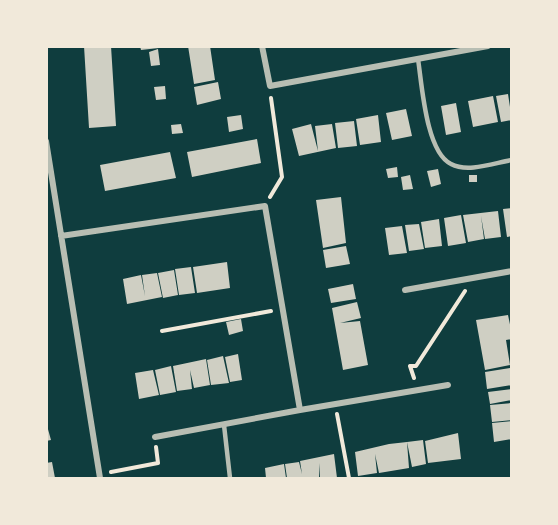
<svg xmlns="http://www.w3.org/2000/svg" width="558" height="525" font-family="'Public Sans',sans-serif">
<rect width="100%" height="100%" fill="#0f3d3e"/>
<path fill="#cfcfc3" d="M 84,46 L 111,46 L 116,126 L 89,128 Z
M 140,46 L 159,46 L 159,48 L 141,50 Z
M 188,46 L 210,46 L 215,80 L 194,84 Z
M 158,49 L 160,65 L 151,66 L 149,52 Z
M 218,82 L 221,99 L 197,105 L 194,87 Z
M 165,86 L 166,99 L 156,100 L 154,87 Z
M 508,94 L 512,120 L 501,122 L 496,96 Z
M 493,96 L 498,122 L 473,127 L 468,101 Z
M 456,103 L 461,132 L 446,135 L 441,106 Z
M 406,109 L 412,136 L 392,140 L 386,113 Z
M 241,115 L 243,129 L 229,132 L 227,117 Z
M 378,115 L 381,142 L 360,145 L 356,119 Z
M 354,121 L 357,146 L 338,148 L 335,123 Z
M 181,124 L 183,133 L 172,134 L 171,125 Z
M 311,124 L 318,151 L 315,126 L 332,124 L 336,148 L 299,156 L 292,129 Z
M 257,139 L 261,163 L 192,177 L 187,152 Z
M 170,152 L 176,178 L 105,191 L 100,165 Z
M 397,167 L 398,177 L 388,178 L 386,169 Z
M 438,169 L 441,184 L 431,187 L 427,171 Z
M 410,175 L 413,189 L 403,190 L 401,177 Z
M 469,175 L 477,175 L 477,182 L 469,182 Z
M 341,197 L 346,243 L 323,248 L 316,200 Z
M 512,208 L 512,236 L 507,237 L 503,209 Z
M 498,211 L 501,237 L 485,239 L 481,216 L 484,239 L 468,242 L 463,215 Z
M 461,215 L 466,243 L 448,246 L 444,218 Z
M 439,219 L 442,246 L 425,248 L 421,222 Z
M 419,224 L 424,249 L 409,251 L 405,225 Z
M 402,226 L 407,253 L 389,255 L 385,228 Z
M 346,246 L 350,264 L 326,268 L 323,250 Z
M 227,262 L 230,288 L 197,293 L 193,267 Z
M 191,267 L 195,293 L 179,295 L 175,269 Z
M 174,270 L 178,295 L 163,298 L 158,273 Z
M 157,273 L 162,297 L 127,304 L 123,279 L 141,275 L 145,296 L 142,275 Z
M 353,284 L 356,299 L 331,303 L 328,289 Z
M 357,302 L 361,318 L 340,323 L 360,321 L 368,365 L 343,370 L 332,308 Z
M 508,315 L 512,334 L 512,339 L 506,340 L 510,365 L 485,370 L 476,320 Z
M 241,319 L 243,331 L 229,335 L 226,322 Z
M 238,354 L 242,380 L 230,382 L 225,357 Z
M 223,356 L 229,383 L 211,385 L 207,360 Z
M 206,359 L 210,385 L 194,388 L 190,370 L 192,389 L 177,391 L 173,366 Z
M 171,366 L 176,392 L 160,395 L 155,370 Z
M 510,368 L 512,385 L 487,389 L 485,372 Z
M 153,370 L 159,395 L 139,399 L 135,373 Z
M 512,389 L 512,400 L 490,404 L 488,392 Z
M 512,403 L 512,420 L 492,422 L 490,405 Z
M 512,421 L 512,439 L 494,442 L 492,423 Z
M 46,422 L 51,440 L 46,441 Z
M 458,433 L 461,459 L 428,463 L 425,441 Z
M 423,440 L 426,464 L 412,467 L 407,442 L 409,468 L 379,473 L 375,454 L 377,473 L 358,476 L 355,452 L 389,444 L 407,442 Z
M 334,454 L 337,478 L 320,478 L 319,463 L 319,478 L 287,478 L 285,464 L 299,462 L 302,474 L 300,461 Z
M 52,462 L 55,478 L 46,478 L 46,463 Z
M 284,464 L 286,478 L 266,478 L 265,468 Z"/>
<g fill="none" stroke-linecap="round" stroke-linejoin="round">
<path stroke="#f1e9da" stroke-width="4" d="M 270,197 L 282,177 L 271,98
M 162,331 L 271,311
M 414,378 L 410,366 L 416,366 L 465,291
M 337,414 L 349,478
M 111,472 L 158,463 L 156,447"/>
<path stroke="#b8beb3" stroke-width="4.5" d="M 418,59 C 422,85 426,152 451,164 C 468,173 494,163 512,160
M 224,425 L 230,478"/>
<path stroke="#b8beb3" stroke-width="6" d="M 262,46 L 270,86 L 488,46
M 46,141 L 100,478
M 61,236 L 265,206 L 300,410
M 405,290 L 512,271
M 155,437 L 300,410 L 448,385"/>
</g>
<rect width="558" height="525" fill="none" stroke="#f1e9da" stroke-width="96"/>
</svg>
